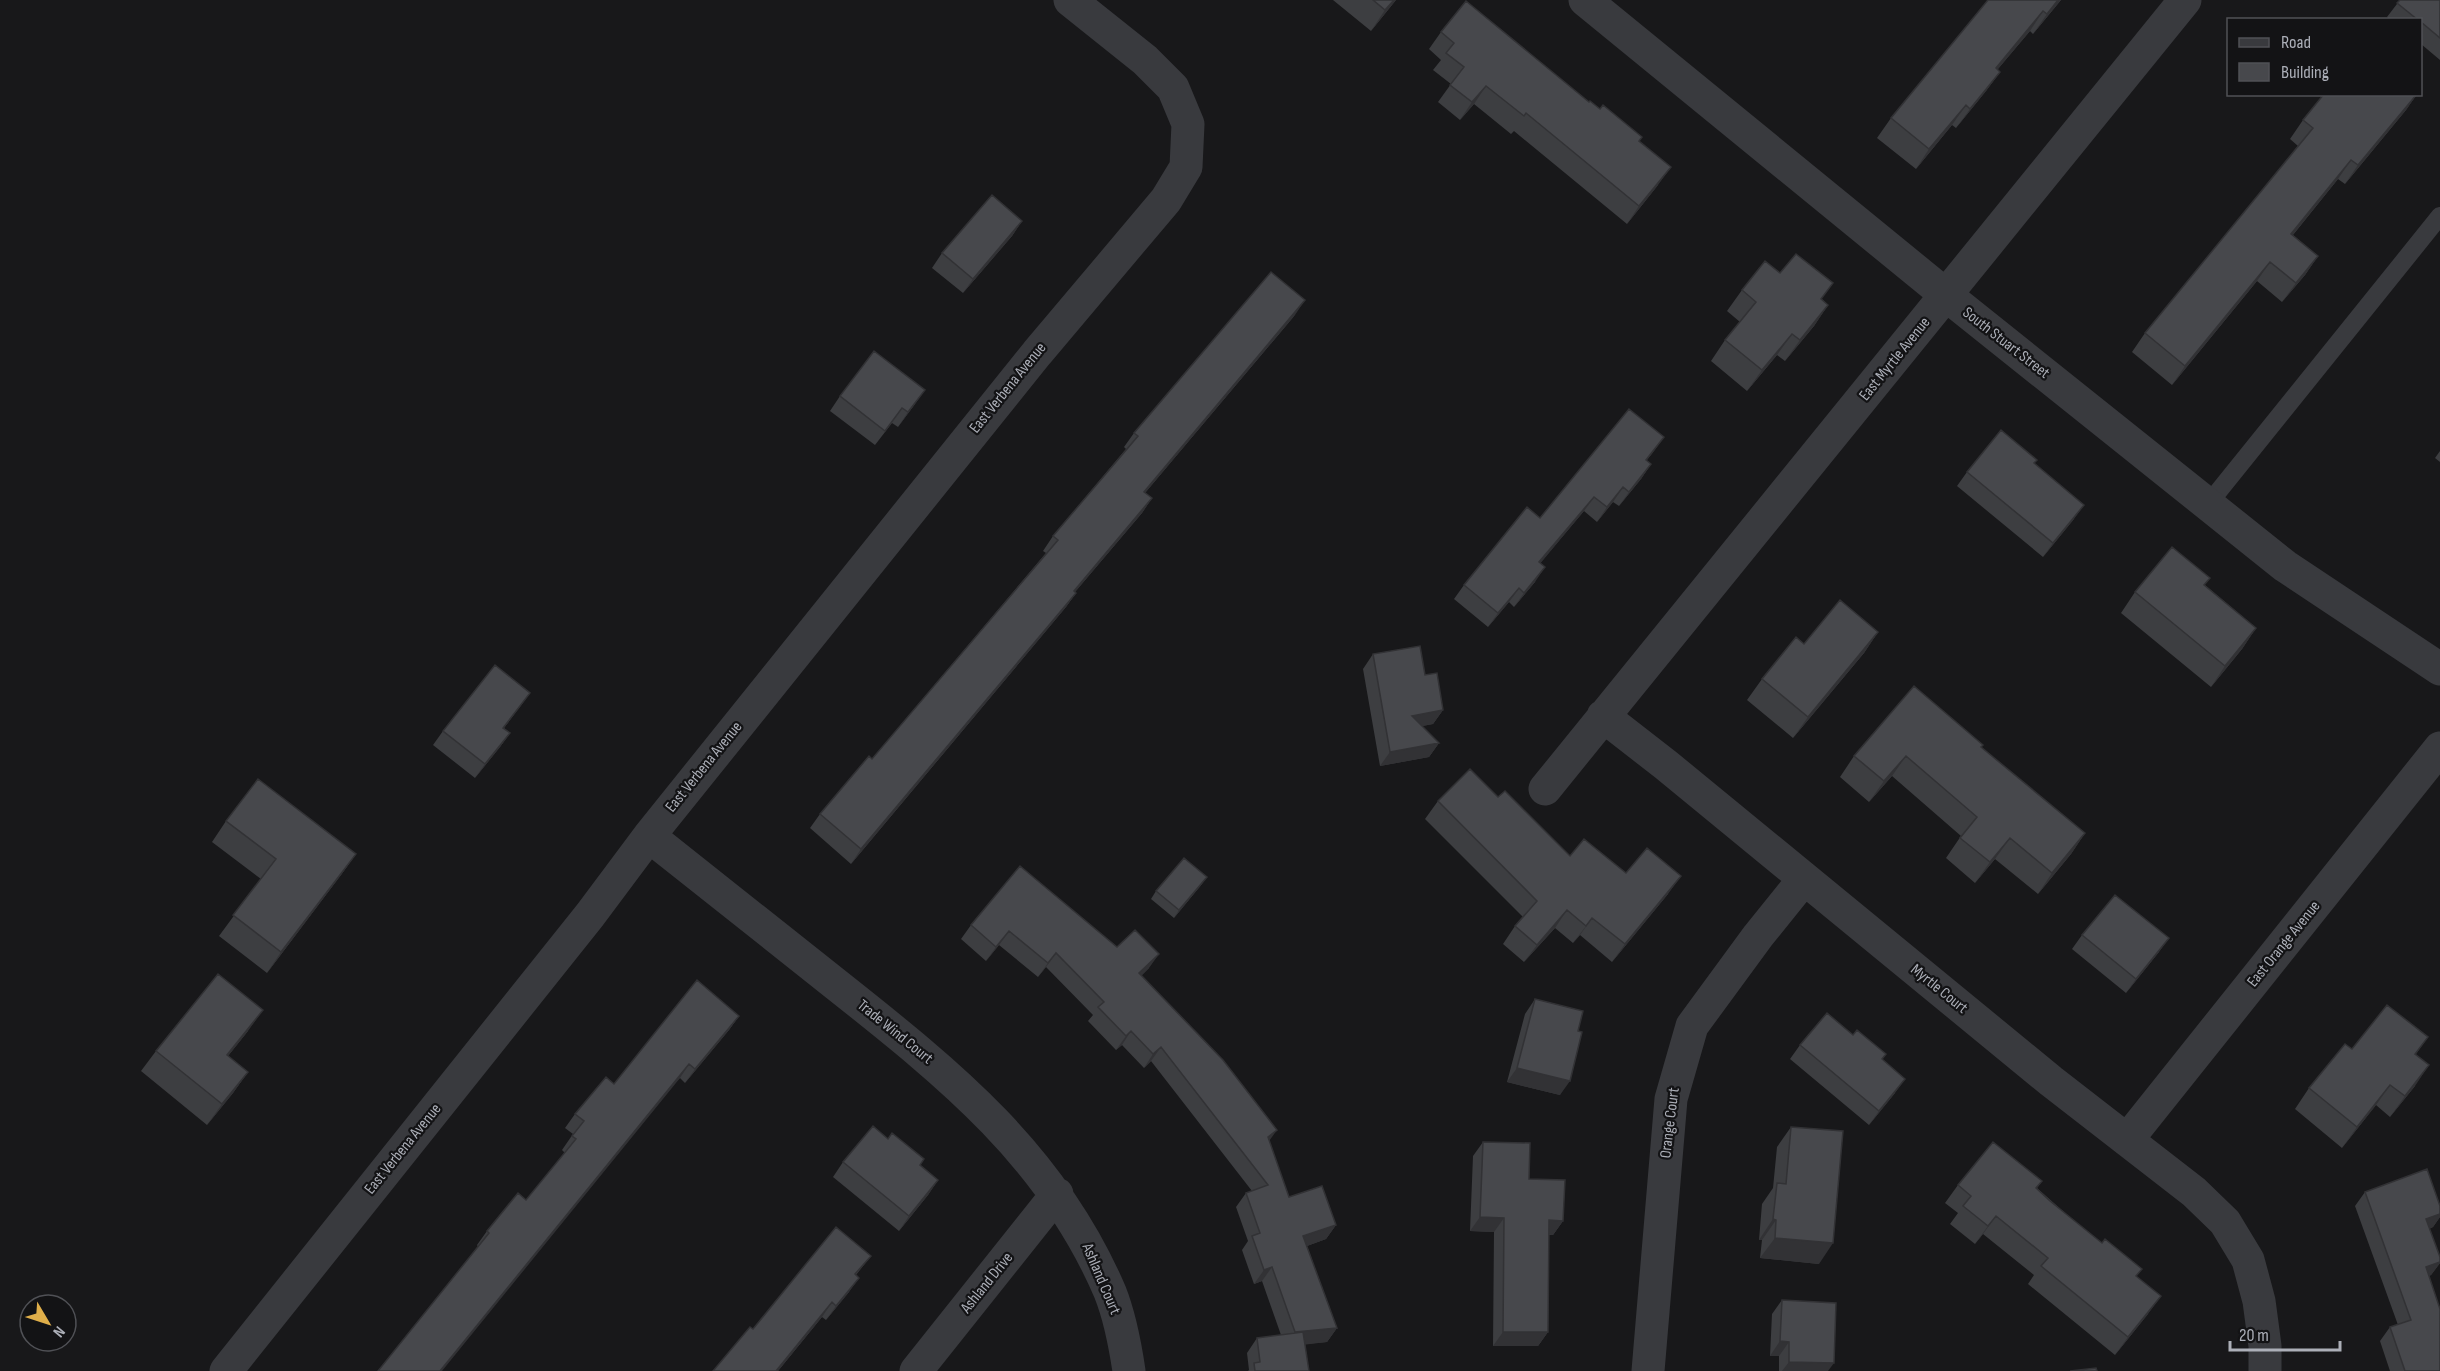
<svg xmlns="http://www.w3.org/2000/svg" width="2440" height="1371" font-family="'Sofia Sans Condensed',sans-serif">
<rect width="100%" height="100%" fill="#18181a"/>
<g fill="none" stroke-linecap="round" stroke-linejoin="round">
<path stroke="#393a3e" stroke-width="18" d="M 2209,503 L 2440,216"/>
<path stroke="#393a3e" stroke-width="33" d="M 1585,0 L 1946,295 L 2285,566 L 2440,669
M 1603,716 L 1666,765 L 2051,1081 L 2194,1192 L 2225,1222 L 2248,1260 L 2259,1301 L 2265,1346 L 2265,1371
M 1545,789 L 2185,0
M 649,836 C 712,886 775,936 838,986 C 949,1074 1052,1156 1110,1292 C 1120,1317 1125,1344 1129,1371
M 2127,1140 L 2440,748
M 226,1371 L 590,915 L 649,836 L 1037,353 L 1166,200 L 1186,167 L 1188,124 L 1173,88 L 1145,60 L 1070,0
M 916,1371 L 1057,1194
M 1648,1371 L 1671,1099 L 1692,1026 L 1758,936 L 1804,879"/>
</g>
<path fill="#3d3e41" d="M 1333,0 L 1396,0 L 1371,31 Z
M 1988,0 L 2061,0 L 2033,34 L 2030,31 L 1997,70 L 2000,72 L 1986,91 L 1956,128 L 1952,125 L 1916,169 L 1877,138 L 1891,118 Z
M 2400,0 L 2440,0 L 2440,60 L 2421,44 L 2421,20 L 2390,20 L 2387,17 Z
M 1441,32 L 1589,102 L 1639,141 L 1658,185 L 1627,224 L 1514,131 L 1511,134 L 1474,104 L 1460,120 L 1438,102 L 1451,84 L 1433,70 L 1441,60 L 1429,49 Z
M 2322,94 L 2417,94 L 2406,110 L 2345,184 L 2338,179 L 2293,235 L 2318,256 L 2305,275 L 2282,302 L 2257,281 L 2172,385 L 2132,352 L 2145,333 L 2298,146 L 2290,139 L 2303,120 L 2324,96 Z
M 1022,221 L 1012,236 L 963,293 L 932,268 L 942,253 Z
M 1780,273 L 1822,299 L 1828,305 L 1814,326 L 1785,361 L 1777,355 L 1747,391 L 1711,361 L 1725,340 L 1740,322 L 1727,311 L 1742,290 Z
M 1295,315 L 1145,493 L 1152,498 L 1142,513 L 1075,592 L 1076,593 L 1066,607 L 851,864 L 810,828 L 820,814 L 872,759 L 1046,553 L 1043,551 L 1053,536 L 1126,449 L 1124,447 L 1134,433 Z
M 840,396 L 915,404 L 898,427 L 892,423 L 875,445 L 830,411 Z
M 1654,451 L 1646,461 L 1651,464 L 1641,479 L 1619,506 L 1613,502 L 1597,522 L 1584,511 L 1540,563 L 1535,582 L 1514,607 L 1509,602 L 1488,627 L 1454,599 L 1464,585 L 1540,518 Z
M 2440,451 L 2440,462 L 2435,458 Z
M 2034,463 L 2074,519 L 2043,557 L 1957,486 L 1967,472 Z
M 2205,585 L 2256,628 L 2242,649 L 2211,687 L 2121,613 L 2135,592 Z
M 1878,632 L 1864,653 L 1793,738 L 1747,700 L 1762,679 L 1804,644 Z
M 1373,654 L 1425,675 L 1443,710 L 1433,724 L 1422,726 L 1439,743 L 1429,757 L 1380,766 L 1363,669 Z
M 530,693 L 504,728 L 510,733 L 500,747 L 475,778 L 433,745 L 443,731 Z
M 1981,748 L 2085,833 L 2071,854 L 2038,894 L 1995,859 L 1975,883 L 1946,858 L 1961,836 L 1892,776 L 1869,802 L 1840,777 L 1854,756 Z
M 1438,801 L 1570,856 L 1626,873 L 1668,894 L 1612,962 L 1580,935 L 1573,943 L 1555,928 L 1524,962 L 1503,944 L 1515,926 L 1523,917 L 1425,819 Z
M 226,821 L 356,854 L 341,875 L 267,973 L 219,936 L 261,879 L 212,842 Z
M 1202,884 L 1174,918 L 1151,899 L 1156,891 Z
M 971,925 L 1117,947 L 1149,968 L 1141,976 L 1269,1141 L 1289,1197 L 1336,1225 L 1326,1239 L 1307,1246 L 1337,1328 L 1327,1342 L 1305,1344 L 1309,1371 L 1248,1371 L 1249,1370 L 1247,1353 L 1257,1338 L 1281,1335 L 1262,1281 L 1254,1284 L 1242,1250 L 1248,1241 L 1236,1207 L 1246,1193 L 1252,1191 L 1151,1061 L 1144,1068 L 1122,1045 L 1116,1050 L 1088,1021 L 1093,1015 L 1046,967 L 1038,977 L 999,945 L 986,961 L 961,939 Z
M 2082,935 L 2159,952 L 2126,993 L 2072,949 Z
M 1535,999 L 1578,1031 L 1560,1095 L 1507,1082 L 1525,1014 Z
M 739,1016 L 729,1030 L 685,1083 L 680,1078 L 478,1247 L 477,1245 L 487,1231 L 526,1200 L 565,1153 L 562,1150 L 573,1134 L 565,1128 L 575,1114 L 614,1084 Z
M 248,1031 L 228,1056 L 248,1072 L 233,1093 L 207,1125 L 141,1071 L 156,1051 Z
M 2428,1037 L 2416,1054 L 2415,1086 L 2390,1117 L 2376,1105 L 2342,1148 L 2295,1109 L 2309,1088 L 2352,1049 Z
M 1800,1045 L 1882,1059 L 1895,1093 L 1869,1125 L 1790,1059 Z
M 1791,1127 L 1819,1264 L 1760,1258 L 1762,1240 L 1759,1240 L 1762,1204 L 1773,1188 L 1777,1147 Z
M 1483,1142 L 1529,1179 L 1563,1221 L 1553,1235 L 1549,1235 L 1548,1332 L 1538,1346 L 1493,1346 L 1494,1232 L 1470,1231 L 1473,1156 Z
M 843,1162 L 920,1165 L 938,1180 L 928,1195 L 899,1231 L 833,1177 Z
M 2042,1181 L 2037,1188 L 2137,1277 L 2148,1314 L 2115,1355 L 2028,1284 L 2034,1275 L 1983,1234 L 1975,1244 L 1950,1224 L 1958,1213 L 1945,1203 L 1958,1185 Z
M 2365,1192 L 2440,1206 L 2440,1217 L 2433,1227 L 2429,1229 L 2440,1257 L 2440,1263 L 2431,1275 L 2429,1276 L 2440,1371 L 2390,1371 L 2380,1341 L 2390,1327 L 2398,1325 L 2355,1206 Z
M 871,1256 L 856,1275 L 849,1292 L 826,1320 L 822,1317 L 778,1371 L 713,1371 L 753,1329 Z
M 1782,1300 L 1828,1371 L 1779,1371 L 1779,1356 L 1770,1356 L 1772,1314 Z"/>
<path fill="#323235" d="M 1394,0 L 1396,0 L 1371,31 L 1385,10 Z
M 2058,0 L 2061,0 L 2033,34 L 2047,14 Z
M 2043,11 L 2030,31 L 1982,88 L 1996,68 Z
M 2000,72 L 1986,91 L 1956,128 L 1970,109 Z
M 1486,86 L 1474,104 L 1460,120 L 1472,102 Z
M 2417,94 L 2406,110 L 2345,184 L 2358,165 Z
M 1966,105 L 1952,125 L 1916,169 L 1929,149 Z
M 2351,160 L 2338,179 L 2278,253 L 2291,234 Z
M 1671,167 L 1658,185 L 1627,224 L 1639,206 Z
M 1022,221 L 1012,236 L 963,293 L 973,279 Z
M 2318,256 L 2305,275 L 2282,302 L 2296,283 Z
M 2270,262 L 2257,281 L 2172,385 L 2185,366 Z
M 1305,300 L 1295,315 L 1134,506 L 1144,492 Z
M 1828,305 L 1814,326 L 1785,361 L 1800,340 Z
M 1792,334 L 1777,355 L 1747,391 L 1762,370 Z
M 925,390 L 915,404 L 898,427 L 908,412 Z
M 1664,437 L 1654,451 L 1636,474 L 1646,460 Z
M 1651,464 L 1641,479 L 1619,506 L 1629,492 Z
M 1623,487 L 1613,502 L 1597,522 L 1607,507 Z
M 1594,497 L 1584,511 L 1529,577 L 1539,562 Z
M 1152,498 L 1142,513 L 1064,605 L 1074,591 Z
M 2084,505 L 2074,519 L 2043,557 L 2053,543 Z
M 1545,567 L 1535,582 L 1514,607 L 1524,593 Z
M 1519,588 L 1509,602 L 1488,627 L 1498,613 Z
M 1076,593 L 1066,607 L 851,864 L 861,849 Z
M 2256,628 L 2242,649 L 2211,687 L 2225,666 Z
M 1878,632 L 1864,653 L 1793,738 L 1808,717 Z
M 530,693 L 520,707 L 493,742 L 503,728 Z
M 1443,710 L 1433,724 L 1402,730 L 1412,716 Z
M 510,733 L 500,747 L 475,778 L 485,764 Z
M 1439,743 L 1429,757 L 1380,766 L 1390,752 Z
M 1906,756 L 1892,776 L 1869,802 L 1884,781 Z
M 2085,833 L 2071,854 L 2038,894 L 2052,873 Z
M 2010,838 L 1995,859 L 1975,883 L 1990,862 Z
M 356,854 L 341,875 L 267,973 L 281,952 Z
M 1681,876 L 1668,894 L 1612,962 L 1625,944 Z
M 1207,877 L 1202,884 L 1174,918 L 1179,910 Z
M 1567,910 L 1555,928 L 1524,962 L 1537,945 Z
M 1592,918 L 1580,935 L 1573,943 L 1586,926 Z
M 1009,931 L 999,945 L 986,961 L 996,947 Z
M 2169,938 L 2159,952 L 2126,993 L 2136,979 Z
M 1056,953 L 1046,967 L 1038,977 L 1048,963 Z
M 1159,954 L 1149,968 L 1129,987 L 1139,973 Z
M 263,1010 L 248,1031 L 212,1076 L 227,1055 Z
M 739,1016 L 729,1030 L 685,1083 L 695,1069 Z
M 1131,1031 L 1122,1045 L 1116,1050 L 1126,1036 Z
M 1161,1047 L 1151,1061 L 1144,1068 L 1153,1054 Z
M 689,1064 L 680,1078 L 442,1371 L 440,1371 Z
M 2429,1065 L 2415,1086 L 2390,1117 L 2405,1096 Z
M 1517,1068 L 1570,1081 L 1560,1095 L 1507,1082 Z
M 248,1072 L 233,1093 L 207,1125 L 222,1104 Z
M 1905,1079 L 1895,1093 L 1869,1125 L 1879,1111 Z
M 2390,1085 L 2376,1105 L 2342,1148 L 2357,1127 Z
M 1277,1130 L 1267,1144 L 1268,1137 Z
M 938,1180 L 928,1195 L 899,1231 L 909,1216 Z
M 2440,1214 L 2440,1217 L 2433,1227 L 2416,1234 L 2426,1219 Z
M 1996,1216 L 1983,1234 L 1975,1244 L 1988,1226 Z
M 1480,1217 L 1504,1218 L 1494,1232 L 1470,1231 Z
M 1773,1219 L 1776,1220 L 1762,1240 L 1759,1240 Z
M 1549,1220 L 1563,1221 L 1553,1235 L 1539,1234 Z
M 1336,1225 L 1326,1239 L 1293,1251 L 1303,1236 Z
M 1775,1238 L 1833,1243 L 1819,1264 L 1760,1258 Z
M 2440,1262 L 2440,1263 L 2431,1275 L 2416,1281 L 2426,1267 Z
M 1272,1267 L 1262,1281 L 1254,1284 L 1264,1270 Z
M 859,1278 L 849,1292 L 826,1320 L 836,1306 Z
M 2161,1296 L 2148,1314 L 2115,1355 L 2128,1337 Z
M 832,1302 L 822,1317 L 778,1371 L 776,1371 Z
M 1337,1328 L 1327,1342 L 1285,1347 L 1295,1332 Z
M 1503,1332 L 1548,1332 L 1538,1346 L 1493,1346 Z
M 1780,1341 L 1789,1342 L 1779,1356 L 1770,1356 Z
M 1789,1362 L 1834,1363 L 1828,1371 L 1782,1371 Z"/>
<path fill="#47484c" stroke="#323235" stroke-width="1.5" d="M 1373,0 L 1394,0 L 1385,10 Z
M 1988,0 L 2058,0 L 2047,14 L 2043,11 L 1996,68 L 2000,72 L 1970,109 L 1966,105 L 1929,149 L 1891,118 Z
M 2400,0 L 2440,0 L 2440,38 L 2421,22 L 2421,20 L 2418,20 L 2397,3 Z
M 1466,1 L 1589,102 L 1590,101 L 1600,109 L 1603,105 L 1642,137 L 1639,141 L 1671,167 L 1639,206 L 1526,113 L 1524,116 L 1486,86 L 1472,102 L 1450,85 L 1464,67 L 1446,53 L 1454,43 L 1441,32 Z
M 2324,94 L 2417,94 L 2358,165 L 2351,160 L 2291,234 L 2318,256 L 2296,283 L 2270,262 L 2185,366 L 2145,333 L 2313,128 L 2303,120 Z
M 992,195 L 1022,221 L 973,279 L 942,253 Z
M 1796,254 L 1833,283 L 1821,299 L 1828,305 L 1800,340 L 1792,334 L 1762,370 L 1725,340 L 1756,302 L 1742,290 L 1765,261 L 1780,273 Z
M 1271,272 L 1305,300 L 1144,492 L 1152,498 L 1074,591 L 1076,593 L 861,849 L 820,814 L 869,756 L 872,759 L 1058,540 L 1053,536 L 1138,436 L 1134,433 Z
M 874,351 L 925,390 L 908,412 L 902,408 L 885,431 L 840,396 Z
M 1629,409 L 1664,437 L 1646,460 L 1651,464 L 1629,492 L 1623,487 L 1607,507 L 1594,497 L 1539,562 L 1545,567 L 1524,593 L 1519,588 L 1498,613 L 1464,585 L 1527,507 L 1540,518 Z
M 2001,430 L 2037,460 L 2034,463 L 2084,505 L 2053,543 L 1967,472 Z
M 2172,547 L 2210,578 L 2204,585 L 2256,628 L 2225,666 L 2135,592 Z
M 1840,600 L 1878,632 L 1808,717 L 1762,679 L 1796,637 L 1804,644 Z
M 1420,646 L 1425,675 L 1437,673 L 1443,710 L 1412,716 L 1439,743 L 1390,752 L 1373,654 Z
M 495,665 L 530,693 L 503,728 L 510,733 L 485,764 L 443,731 Z
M 1914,686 L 1983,745 L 1981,747 L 2085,833 L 2052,873 L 2010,838 L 1990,862 L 1960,838 L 1977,817 L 1906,756 L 1884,781 L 1854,756 Z
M 1470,769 L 1498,797 L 1505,791 L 1570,856 L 1584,839 L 1626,873 L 1647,848 L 1681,876 L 1625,944 L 1592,918 L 1586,926 L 1567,910 L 1537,945 L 1515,926 L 1537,901 L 1438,801 Z
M 258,779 L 356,854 L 281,952 L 233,915 L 276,859 L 226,821 Z
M 1184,858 L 1207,877 L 1179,910 L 1156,891 Z
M 1020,866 L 1117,947 L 1135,930 L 1159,954 L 1139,973 L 1223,1060 L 1277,1130 L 1268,1137 L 1289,1197 L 1322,1186 L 1336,1225 L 1303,1236 L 1337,1328 L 1295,1332 L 1272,1267 L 1264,1270 L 1252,1236 L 1260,1233 L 1246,1193 L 1268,1185 L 1161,1047 L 1153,1054 L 1131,1031 L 1126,1036 L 1098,1007 L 1104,1002 L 1056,953 L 1048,963 L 1009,931 L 996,947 L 971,925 Z
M 2115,895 L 2169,938 L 2136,979 L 2082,935 Z
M 218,974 L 263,1010 L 227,1055 L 248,1072 L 222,1104 L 156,1051 Z
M 697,980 L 739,1016 L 695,1069 L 689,1064 L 440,1371 L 378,1371 L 489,1233 L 487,1231 L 518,1193 L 526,1200 L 576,1139 L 572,1136 L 584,1121 L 575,1114 L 606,1077 L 614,1084 Z
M 1535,999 L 1583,1011 L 1578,1031 L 1582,1032 L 1570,1081 L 1517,1068 Z
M 2387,1005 L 2428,1037 L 2415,1054 L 2429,1065 L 2405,1096 L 2390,1085 L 2357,1127 L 2309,1088 L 2345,1044 L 2352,1049 Z
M 1827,1013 L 1853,1035 L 1857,1030 L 1886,1054 L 1882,1059 L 1905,1079 L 1879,1111 L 1800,1045 Z
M 873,1126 L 888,1139 L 892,1133 L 924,1159 L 920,1165 L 938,1180 L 909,1216 L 843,1162 Z
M 1791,1127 L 1843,1131 L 1833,1243 L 1775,1238 L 1776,1220 L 1773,1219 L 1777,1183 L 1786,1184 Z
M 1483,1142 L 1530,1143 L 1529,1179 L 1565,1180 L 1563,1221 L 1549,1220 L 1548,1332 L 1503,1332 L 1504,1218 L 1480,1217 Z
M 1993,1142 L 2042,1181 L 2036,1188 L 2050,1201 L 2102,1243 L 2105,1239 L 2142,1269 L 2136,1276 L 2161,1296 L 2128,1337 L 2041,1266 L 2048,1258 L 1996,1216 L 1988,1226 L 1963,1206 L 1971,1196 L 1958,1185 Z
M 2427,1169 L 2440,1206 L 2440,1214 L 2426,1219 L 2440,1257 L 2440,1262 L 2426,1267 L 2440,1309 L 2440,1371 L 2405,1371 L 2390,1327 L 2411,1320 L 2365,1192 Z
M 836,1227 L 871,1256 L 855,1274 L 859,1278 L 836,1306 L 832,1302 L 776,1371 L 713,1371 L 750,1327 L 753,1329 Z
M 1782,1300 L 1836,1303 L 1834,1363 L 1789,1362 L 1789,1342 L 1780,1341 Z
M 1303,1332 L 1309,1371 L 1255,1371 L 1254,1363 L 1260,1362 L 1257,1338 Z
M 2096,1368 L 2097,1371 L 2070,1371 Z"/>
<g text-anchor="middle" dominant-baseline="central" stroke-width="4.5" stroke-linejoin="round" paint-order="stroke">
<g font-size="16" fill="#acafb8" stroke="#131315">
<text transform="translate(2006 343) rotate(38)">South Stuart Street</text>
<text transform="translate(1895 359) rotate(-51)">East Myrtle Avenue</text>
<text transform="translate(1008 388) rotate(-51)">East Verbena Avenue</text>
<text transform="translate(704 767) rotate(-51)">East Verbena Avenue</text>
<text transform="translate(2284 944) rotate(-51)">East Orange Avenue</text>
<text transform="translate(1939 989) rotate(39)">Myrtle Court</text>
<text transform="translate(895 1032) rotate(39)">Trade Wind Court</text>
<text transform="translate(1670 1123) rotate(-83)">Orange Court</text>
<text transform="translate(403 1149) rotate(-51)">East Verbena Avenue</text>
<text transform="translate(1101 1279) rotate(67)">Ashland Court</text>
<text transform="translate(987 1283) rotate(-51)">Ashland Drive</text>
</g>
</g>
<rect x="2227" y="18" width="195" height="78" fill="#131315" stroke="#505156" stroke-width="1.5"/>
<rect x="2239" y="38" width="30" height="9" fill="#393a3e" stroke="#505156" stroke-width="1.5"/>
<text x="2281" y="48" font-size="18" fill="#acafb8">Road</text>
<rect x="2239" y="63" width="30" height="18" fill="#47484c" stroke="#505156" stroke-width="1.5"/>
<text x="2281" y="78" font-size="18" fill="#acafb8">Building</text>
<g transform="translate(48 1323) rotate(129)"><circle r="28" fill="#131315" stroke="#505156" stroke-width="1.5"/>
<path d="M0-4.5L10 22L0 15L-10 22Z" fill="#e0af4a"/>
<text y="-9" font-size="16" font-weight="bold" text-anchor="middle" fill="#acafb8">N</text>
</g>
<path d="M2230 1341v9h110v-9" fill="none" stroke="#acafb8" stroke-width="3"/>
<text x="2239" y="1341" font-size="18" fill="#acafb8" stroke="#131315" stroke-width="4.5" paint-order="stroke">20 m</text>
</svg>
